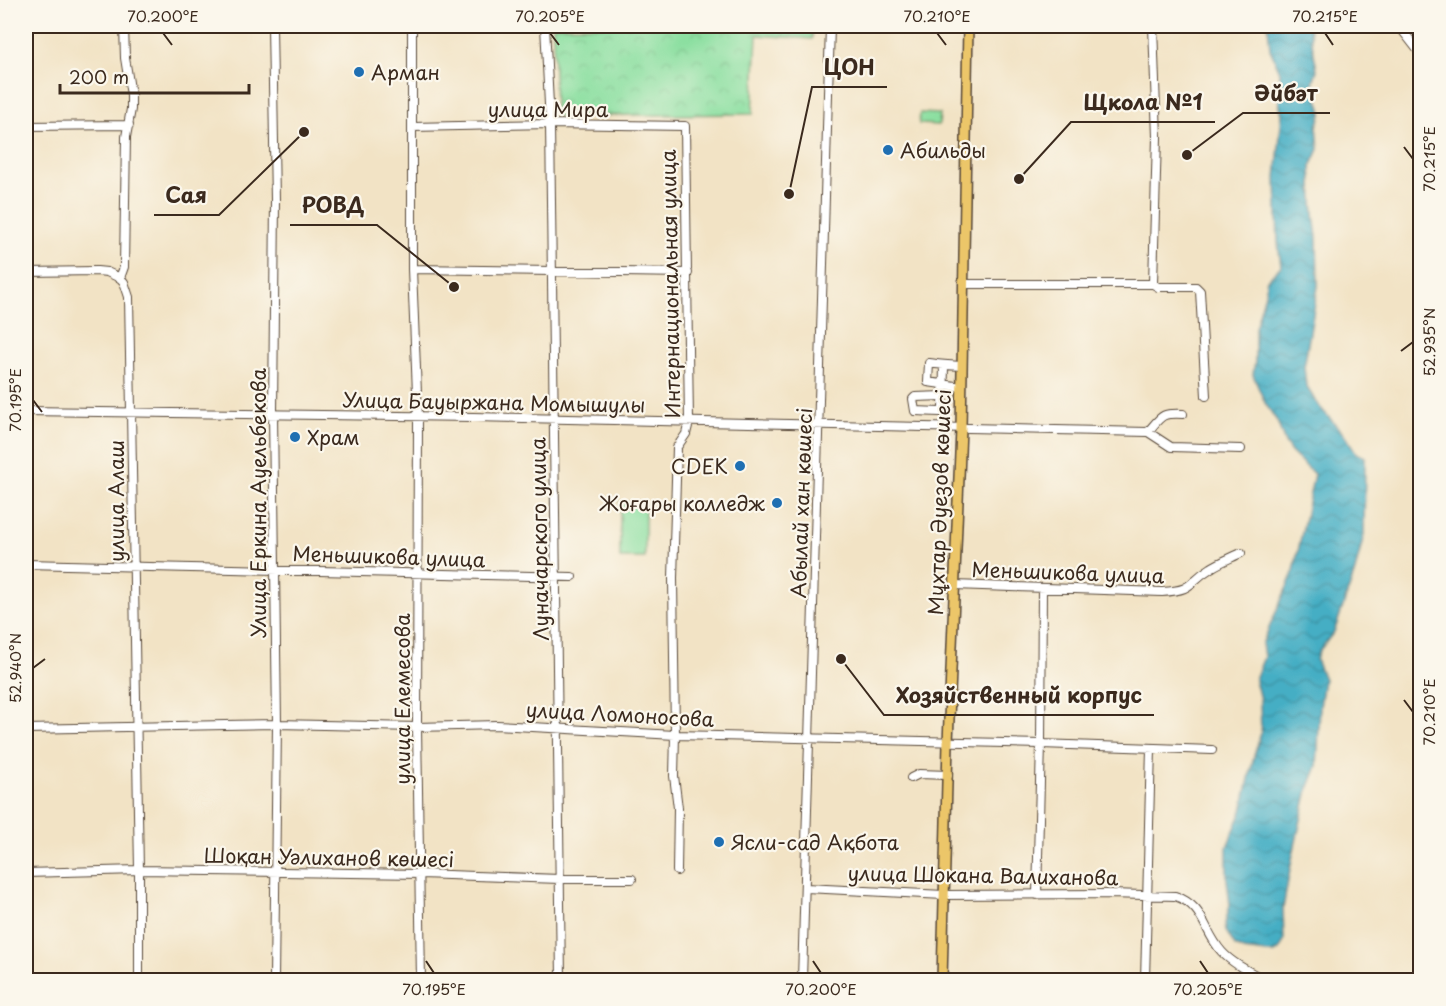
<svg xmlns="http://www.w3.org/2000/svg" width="1446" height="1006" font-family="'Playpen Sans',sans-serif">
<defs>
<pattern id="park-crowns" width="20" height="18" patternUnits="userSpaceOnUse" patternTransform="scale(1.5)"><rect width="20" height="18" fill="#8bdfa0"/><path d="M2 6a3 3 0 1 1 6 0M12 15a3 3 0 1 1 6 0" fill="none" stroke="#79c089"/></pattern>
<pattern id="water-waves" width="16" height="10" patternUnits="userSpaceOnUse" patternTransform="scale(1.5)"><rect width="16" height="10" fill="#45aec4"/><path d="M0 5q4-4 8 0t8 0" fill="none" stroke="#3b8e9f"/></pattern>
</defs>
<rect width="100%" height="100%" fill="#fbf7ec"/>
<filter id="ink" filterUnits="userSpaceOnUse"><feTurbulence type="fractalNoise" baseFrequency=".0167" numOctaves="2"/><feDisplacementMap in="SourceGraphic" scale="12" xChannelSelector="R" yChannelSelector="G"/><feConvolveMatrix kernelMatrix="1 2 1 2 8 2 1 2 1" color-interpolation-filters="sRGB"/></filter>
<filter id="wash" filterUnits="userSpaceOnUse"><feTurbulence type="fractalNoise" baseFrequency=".008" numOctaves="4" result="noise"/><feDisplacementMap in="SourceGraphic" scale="24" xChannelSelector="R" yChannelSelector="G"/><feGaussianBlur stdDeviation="1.35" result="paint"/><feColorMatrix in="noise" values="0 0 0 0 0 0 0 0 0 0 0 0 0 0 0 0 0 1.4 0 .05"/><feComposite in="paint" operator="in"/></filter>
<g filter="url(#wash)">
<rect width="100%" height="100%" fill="#f2e3c5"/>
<path fill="#8bdfa0" stroke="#63845f" stroke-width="1.5" d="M 920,113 L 940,114 L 939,125 L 919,124 Z
M 620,502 L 645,502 L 645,558 L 620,558 Z"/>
<path fill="url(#park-crowns)" stroke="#63845f" stroke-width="1.5" d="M 553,26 L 813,26 L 812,39 L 757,35 L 753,114 L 555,116 Z"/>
<path fill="url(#water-waves)" stroke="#406c71" stroke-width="1.5" d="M 1268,26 L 1309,26 L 1317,70 L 1313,82 L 1322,112 L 1317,126 L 1319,149 L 1311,167 L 1314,215 L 1317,237 L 1318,286 L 1304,367 L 1306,386 L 1318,405 L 1347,438 L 1356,453 L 1365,457 L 1364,535 L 1355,571 L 1339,618 L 1334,632 L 1319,651 L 1316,660 L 1324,679 L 1320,707 L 1317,766 L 1308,789 L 1292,859 L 1283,908 L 1284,941 L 1280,949 L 1275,953 L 1267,953 L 1243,950 L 1235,946 L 1226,931 L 1225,923 L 1230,905 L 1227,880 L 1227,847 L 1242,811 L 1254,756 L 1261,733 L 1260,700 L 1255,679 L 1264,657 L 1262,644 L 1294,571 L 1314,474 L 1291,452 L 1285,443 L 1277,421 L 1265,403 L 1253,375 L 1255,361 L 1255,328 L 1266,290 L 1266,281 L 1281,266 L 1278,242 L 1276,178 L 1282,114 L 1279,102 L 1280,72 L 1270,49 Z"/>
</g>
<g filter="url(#ink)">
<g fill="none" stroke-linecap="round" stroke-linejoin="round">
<g stroke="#564637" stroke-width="10">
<path id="minor" d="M 272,26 L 275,201 L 273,414 L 277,724 L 274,980
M 412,26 L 412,269 L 418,418 L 417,727 L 421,980
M 545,26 L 550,124 L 561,980
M 1399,26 L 1420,53
M 26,126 L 129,125
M 412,127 L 550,124 L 685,126 L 689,422 L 686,434 L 677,447 L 673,578 L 675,735 L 674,776 L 678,808 L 677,871
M 412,269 L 688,273
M 26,272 L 97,271 L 107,272 L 120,278
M 120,278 L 124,282 L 129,297 L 139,870 L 139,980
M 120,278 L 124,267 L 126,137 L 131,109 L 131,95 L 125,58 L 124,26
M 963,284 L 1153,284 L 1158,287 L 1196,287 L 1200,291 L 1206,396
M 1153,284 L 1157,137 L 1153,26
M 962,387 L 944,385 L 943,396 L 915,397 L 913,399 L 915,411 L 940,412 L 943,410 L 944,365 L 962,366 C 951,365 940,365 929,363 L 928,382 L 962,387
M 26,411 L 473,417 L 1148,432 L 1171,447 L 1241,449
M 1148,432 C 1162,415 1161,413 1183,414
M 26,564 L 572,577
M 954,585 L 1162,592 C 1196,590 1186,583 1211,568 C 1220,562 1231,558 1241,553
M 26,729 L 277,724 L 417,727 L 497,725 L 675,735 L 1041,744 L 1212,750
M 911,778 L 919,774 L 948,775
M 26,873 L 139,870 L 421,874 L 560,879 L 632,879
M 806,888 L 944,895 L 1111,894 L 1175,896 C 1205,906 1203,931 1222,952 C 1233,964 1250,972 1265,980
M 1037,895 L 1041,744 L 1042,588
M 802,980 L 830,26
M 1145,980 L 1151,748"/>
</g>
<g stroke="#564637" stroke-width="12">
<path id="major" d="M 942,980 L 948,743 L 961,429 L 968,26"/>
</g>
<use href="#minor" stroke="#fff" stroke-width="8"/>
<use href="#major" stroke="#ecc669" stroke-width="9"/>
</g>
</g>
<path fill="none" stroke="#3b2a1e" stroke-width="2" d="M 163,33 L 172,45M 550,33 L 559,45M 937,33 L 946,45M 1325,33 L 1333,45M 1404,147 L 1413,159M 1401,351 L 1413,342M 33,400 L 42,412M 33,668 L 45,659M 1404,700 L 1413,712M 426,961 L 434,973M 813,961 L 821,973M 1200,961 L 1208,973"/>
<g fill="#1f6fb2" stroke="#fbf7ec" stroke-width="2">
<circle cx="359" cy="72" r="6"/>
<circle cx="888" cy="150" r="6"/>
<circle cx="295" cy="437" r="6"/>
<circle cx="740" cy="466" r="6"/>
<circle cx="777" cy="503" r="6"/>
<circle cx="719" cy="842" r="6"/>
</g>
<g text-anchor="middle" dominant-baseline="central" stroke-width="4.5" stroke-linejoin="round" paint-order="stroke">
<g font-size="20" fill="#3b2a1e" stroke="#fbf7ec" text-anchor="start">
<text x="371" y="72">Арман</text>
<text x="900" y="150">Абильды</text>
<text x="307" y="437">Храм</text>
<text x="728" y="466" text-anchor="end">CDEK</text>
<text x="765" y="503" text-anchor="end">Жоғары колледж</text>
<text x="731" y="842">Ясли-сад Ақбота</text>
</g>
<g font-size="20" fill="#3b2a1e" stroke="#fbf7ec">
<text x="548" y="109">улица Мира</text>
<text transform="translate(670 284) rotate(-91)">Интернациональная улица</text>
<text transform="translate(494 402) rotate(1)">Улица Бауыржана Момышулы</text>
<text transform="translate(116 501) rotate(-90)">улица Алаш</text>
<text transform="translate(939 502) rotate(-88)">Мұхтар Әуезов көшесі</text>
<text transform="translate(258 503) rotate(-90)">Улица Еркина Ауельбекова</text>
<text transform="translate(801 503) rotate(-88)">Абылай хан көшесі</text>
<text transform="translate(539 539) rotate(-91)">Луначарского улица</text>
<text transform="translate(389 556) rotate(2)">Меньшикова улица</text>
<text transform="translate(1068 572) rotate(2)">Меньшикова улица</text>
<text transform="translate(402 699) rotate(-90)">улица Елемесова</text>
<text transform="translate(620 714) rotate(3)">улица Ломоносова</text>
<text transform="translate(329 857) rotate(1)">Шоқан Уәлиханов көшесі</text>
<text transform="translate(983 875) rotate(1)">улица Шокана Валиханова</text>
</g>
</g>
<path fill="none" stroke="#3b2a1e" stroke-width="2" d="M789 194L812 87H887M1187 155L1243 113H1330M1019 179L1071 122H1215M304 132L219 215H154M454 287L377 225H290M841 659L884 715H1154"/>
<g fill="#3b2a1e" stroke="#fbf7ec" stroke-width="2">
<circle cx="789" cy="194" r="6"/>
<circle cx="1187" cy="155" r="6"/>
<circle cx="1019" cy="179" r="6"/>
<circle cx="304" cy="132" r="6"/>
<circle cx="454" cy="287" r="6"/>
<circle cx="841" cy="659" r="6"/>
</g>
<g font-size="21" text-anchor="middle" font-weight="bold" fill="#3b2a1e" stroke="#fbf7ec" stroke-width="4.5" stroke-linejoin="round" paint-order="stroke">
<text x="849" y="75">ЦОН</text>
<text x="1286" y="101">Әйбәт</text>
<text x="1143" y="110">Щкола №1</text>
<text x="186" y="203">Сая</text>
<text x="333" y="213">РОВД</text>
<text x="1019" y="703">Хозяйственный корпус</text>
</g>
<rect width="1446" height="1006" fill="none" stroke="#fbf7ec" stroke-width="66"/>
<path d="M60 84v9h189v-9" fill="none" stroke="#3b2a1e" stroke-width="3"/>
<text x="69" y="84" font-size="18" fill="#3b2a1e" stroke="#fbf7ec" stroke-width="4.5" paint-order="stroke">200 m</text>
<rect x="33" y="33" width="1380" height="940" fill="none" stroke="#3b2a1e" stroke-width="2"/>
<g font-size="15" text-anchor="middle" fill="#3b2a1e">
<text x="163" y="22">70.200°E</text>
<text x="550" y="22">70.205°E</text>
<text x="937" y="22">70.210°E</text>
<text x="1325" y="22">70.215°E</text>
<text transform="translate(1430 159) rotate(-90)" y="5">70.215°E</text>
<text transform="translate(1430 342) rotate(-90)" y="5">52.935°N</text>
<text transform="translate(16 400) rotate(-90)" y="5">70.195°E</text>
<text transform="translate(16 668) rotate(-90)" y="5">52.940°N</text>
<text transform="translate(1430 712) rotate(-90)" y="5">70.210°E</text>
<text x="434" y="995">70.195°E</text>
<text x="821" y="995">70.200°E</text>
<text x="1208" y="995">70.205°E</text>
</g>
</svg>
